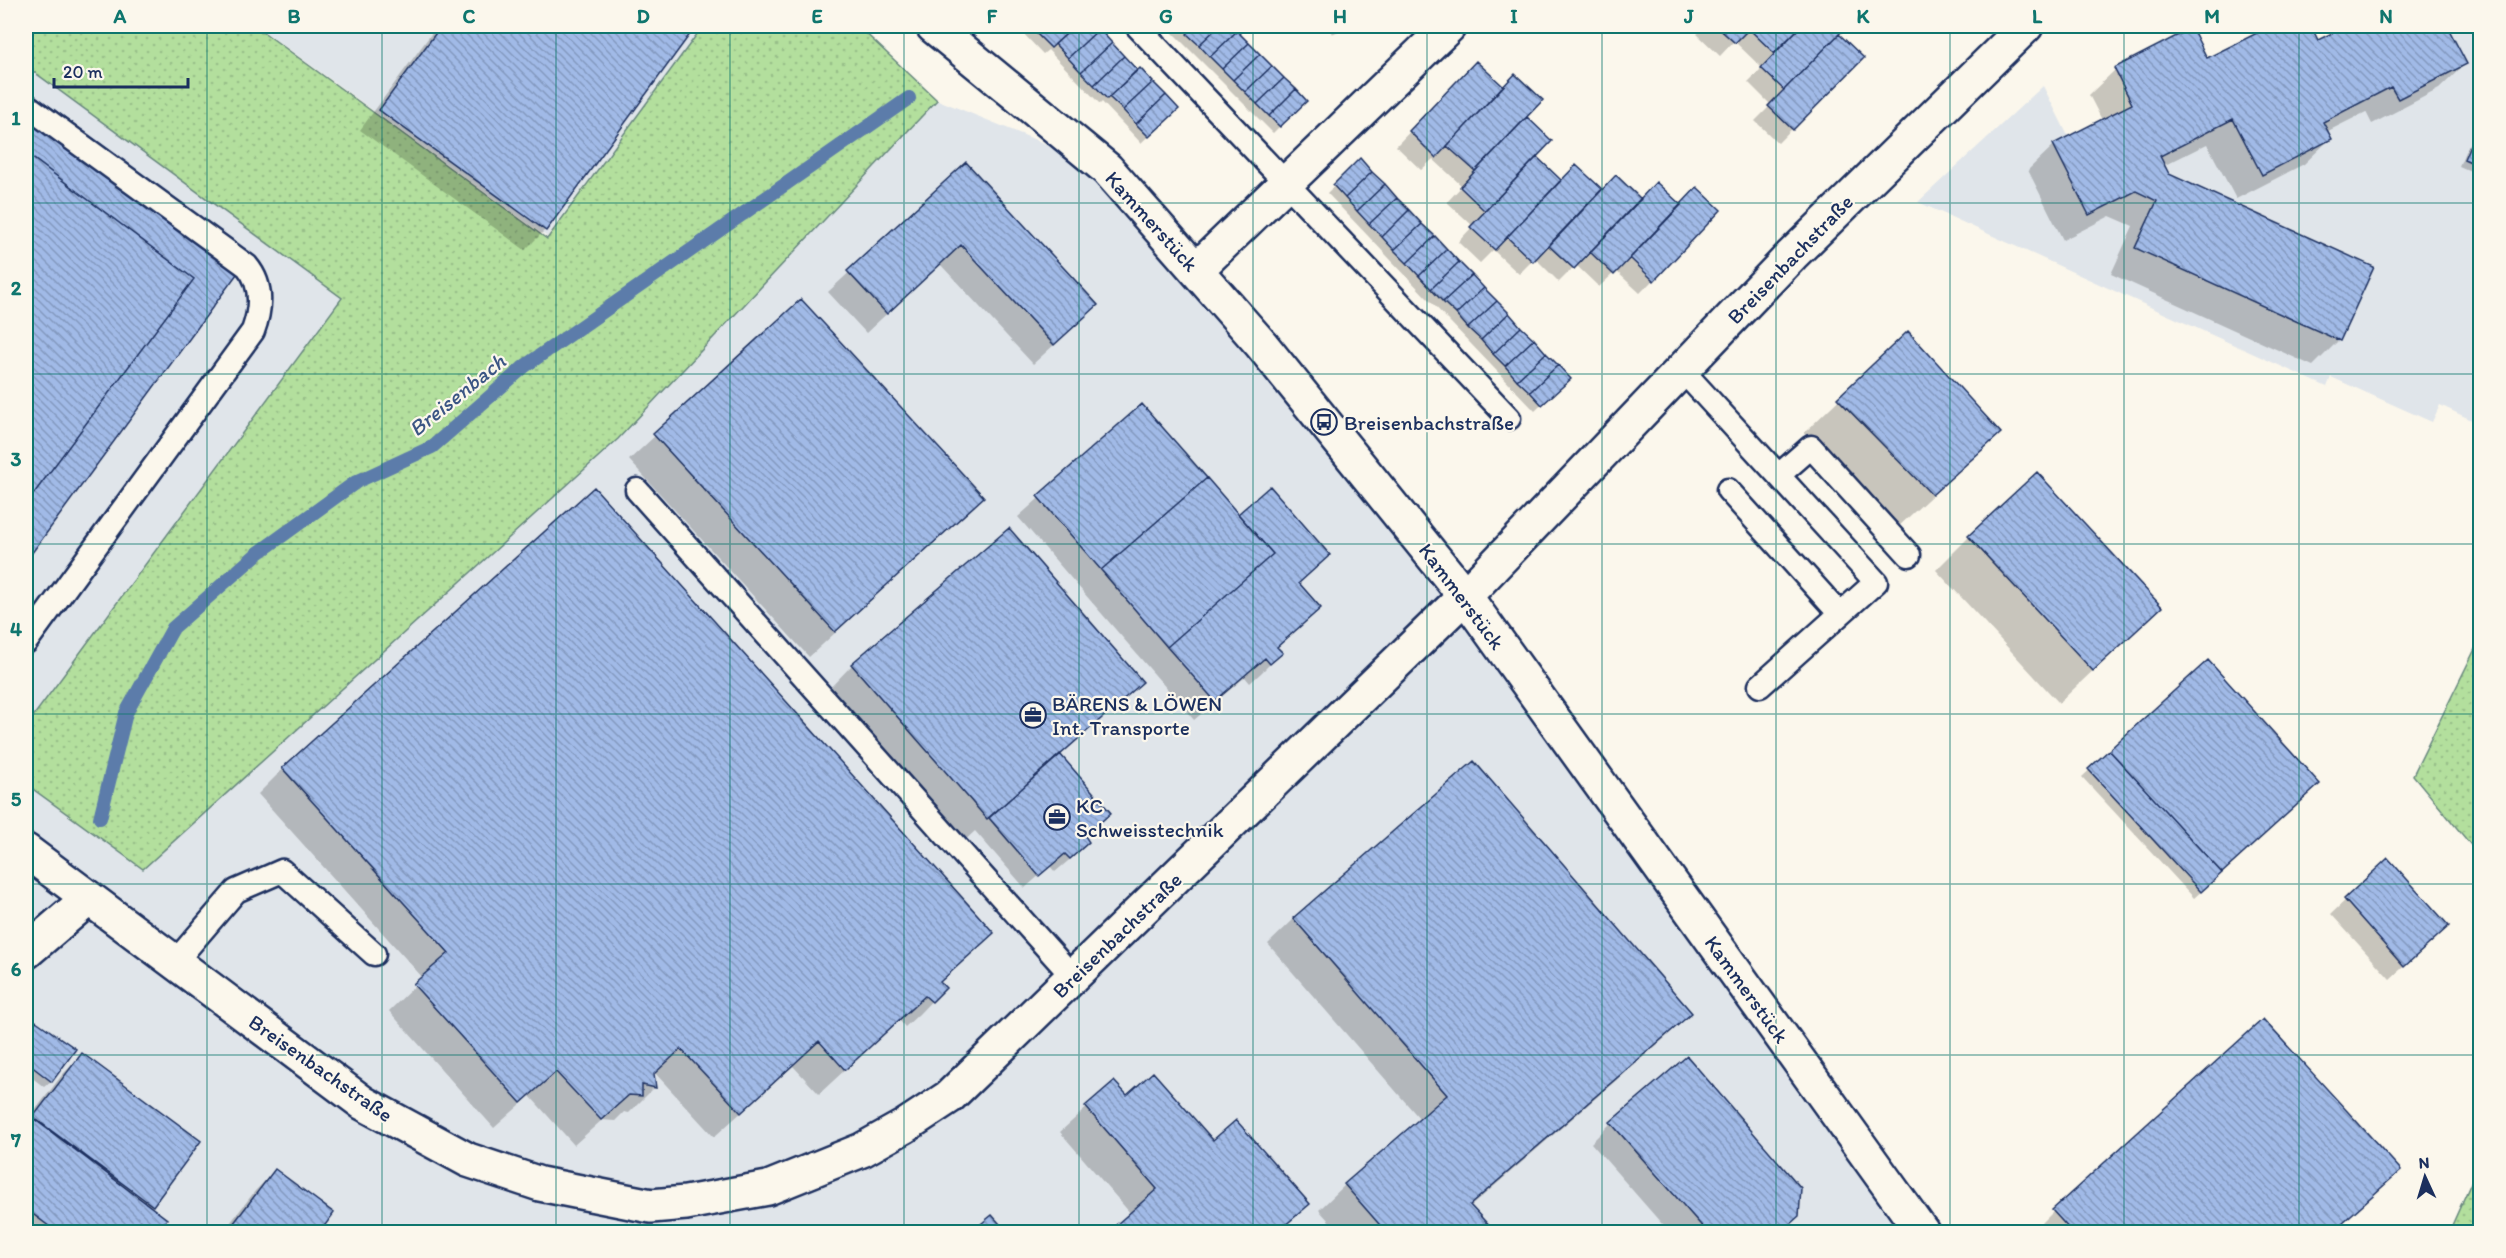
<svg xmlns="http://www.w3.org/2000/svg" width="2506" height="1258" font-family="Itim,sans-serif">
<defs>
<pattern id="grass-dots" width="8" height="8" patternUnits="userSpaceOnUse" patternTransform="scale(1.5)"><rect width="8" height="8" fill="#b3df9d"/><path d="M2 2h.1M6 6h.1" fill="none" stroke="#99c08a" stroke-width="1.8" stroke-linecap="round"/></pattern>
<pattern id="building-back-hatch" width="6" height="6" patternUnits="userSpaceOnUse" patternTransform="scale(1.5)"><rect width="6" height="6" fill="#a1bae7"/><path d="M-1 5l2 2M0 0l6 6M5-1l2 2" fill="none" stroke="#8298be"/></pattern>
</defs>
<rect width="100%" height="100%" fill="#fbf7ec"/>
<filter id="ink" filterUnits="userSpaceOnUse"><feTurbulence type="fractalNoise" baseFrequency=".0167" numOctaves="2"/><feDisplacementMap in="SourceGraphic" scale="12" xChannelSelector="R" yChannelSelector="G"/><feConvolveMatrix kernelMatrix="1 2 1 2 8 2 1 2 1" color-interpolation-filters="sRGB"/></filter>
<g filter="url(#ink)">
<path fill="#e0e5ea" d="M 257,26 L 703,26 L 547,237 Z
M 2271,26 L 2311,26 L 2318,40 L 2346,26 L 2367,26 L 2369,30 L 2378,26 L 2480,26 L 2480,424 L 2440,405 L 2432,422 L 2331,377 L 2327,387 L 1918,202 L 2043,86 L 2068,136 L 2131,104 L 2114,68 L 2192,28 L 2207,58 Z
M 26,66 L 342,298 L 26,726 Z
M 938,100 L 1107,169 L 1261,344 L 1922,1232 L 26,1232 L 26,784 L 143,869 L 618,439 Z"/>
<path fill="url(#grass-dots)" stroke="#67877e" stroke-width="1.5" d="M 26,26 L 255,26 L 547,239 L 703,26 L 858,26 L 937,100 L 618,439 L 143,869 L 26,784 L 26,726 L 342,298 L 26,66 Z
M 2480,639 L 2480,856 L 2413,775 Z
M 2480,1155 L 2480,1232 L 2449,1232 L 2478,1167 Z"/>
<path fill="#0003" d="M 437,26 L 695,26 L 545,230 L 525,250 L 360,130 Z
M 1022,26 L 1093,26 L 1137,72 L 1177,109 L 1141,143 L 1102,102 L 1100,104 L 1048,50 L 1043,54 L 1019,29 Z
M 1166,26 L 1230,26 L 1305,101 L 1273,133 Z
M 1328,26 L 1350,26 L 1332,34 Z
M 1706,26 L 1845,26 L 1837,34 L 1861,58 L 1778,143 L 1755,121 L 1771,105 L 1748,82 L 1762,68 L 1734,41 L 1720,56 L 1697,34 Z
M 2275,26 L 2309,26 L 2318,42 L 2350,26 L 2365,26 L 2369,32 L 2382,26 L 2446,26 L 2465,64 L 2439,89 L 2372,124 L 2366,112 L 2326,132 L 2330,139 L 2304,164 L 2236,199 L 2207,144 L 2163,166 L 2168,175 L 2372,268 L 2338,341 L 2313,366 L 2111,274 L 2133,226 L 2110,216 L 2063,240 L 2028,170 L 2054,145 L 2102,120 L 2089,95 L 2115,70 L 2206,60 Z
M 1476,63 L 1503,88 L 1524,117 L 1550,141 L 1535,157 L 1561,182 L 1576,167 L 1601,191 L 1653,280 L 1640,293 L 1616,271 L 1599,287 L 1576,265 L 1559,282 L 1535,258 L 1519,274 L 1493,250 L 1480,263 L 1458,242 L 1473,226 L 1447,202 L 1462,186 L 1433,159 L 1421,170 L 1396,146 Z
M 26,91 L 249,256 L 26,558 Z
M 2473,140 L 2480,143 L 2480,175 L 2459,166 L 2467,147 Z
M 1360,161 L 1569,379 L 1535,411 L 1327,193 Z
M 966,164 L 1076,325 L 1033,364 L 940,264 L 866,333 L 828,292 Z
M 801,301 L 982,497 L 809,657 L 629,460 Z
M 1908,333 L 1999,433 L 1898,527 L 1804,433 Z
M 1142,406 L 1238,516 L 1328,555 L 1298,584 L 1319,608 L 1276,648 L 1281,653 L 1261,673 L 1250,683 L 1245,677 L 1194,720 L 1018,517 Z
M 1969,537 L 2160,607 L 2059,703 L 1936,570 Z
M 852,665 L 1141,682 L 1060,756 L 1109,813 L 1083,837 L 1074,856 L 1055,872 L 1050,866 L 1025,888 L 975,831 L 961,844 L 827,691 Z
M 2110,751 L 2298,804 L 2194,898 L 2082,777 Z
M 283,769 L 992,933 L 939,983 L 944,988 L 919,1014 L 905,1027 L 899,1020 L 819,1094 L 793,1066 L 714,1137 L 655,1073 L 652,1075 L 654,1088 L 629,1113 L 624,1112 L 615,1121 L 602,1120 L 574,1145 L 530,1096 L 494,1128 L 389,1011 L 423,978 L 258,794 Z
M 2388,860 L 2433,940 L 2390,979 L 2331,914 Z
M 1294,919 L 1690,1012 L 1665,1038 L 1470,1207 L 1493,1232 L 1339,1232 L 1319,1210 L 1345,1185 L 1420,1119 L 1268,944 Z
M 37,1023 L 51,1081 L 44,1087 L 26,1073 L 26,1035 Z
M 82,1055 L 199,1141 L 151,1206 L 165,1219 L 155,1232 L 26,1232 L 26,1114 L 30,1117 L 62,1075 Z
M 1114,1083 L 1126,1097 L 1213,1142 L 1308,1204 L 1283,1229 L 1283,1225 L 1274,1232 L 1110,1232 L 1131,1214 L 1060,1132 Z
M 1611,1123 L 1798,1216 L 1781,1232 L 1669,1232 L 1591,1143 Z
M 2399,1170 L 2333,1232 L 2033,1232 L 2053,1212 Z
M 275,1171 L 332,1213 L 318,1232 L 223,1232 L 255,1191 Z"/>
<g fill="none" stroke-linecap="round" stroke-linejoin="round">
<path stroke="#5b7caa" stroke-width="14" d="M 100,818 L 126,713 L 173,628 L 257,554 L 356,482 L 432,447 L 525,366 L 909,98"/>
</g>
<path fill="url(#building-back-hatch)" stroke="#1b2f5e" stroke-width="1.5" d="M 441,26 L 696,26 L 546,231 L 379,110 Z
M 1047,26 L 1075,26 L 1051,48 L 1037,34 Z
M 1075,26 L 1095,26 L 1099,29 L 1068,58 L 1055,44 Z
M 1195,26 L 1219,26 L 1199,45 L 1187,34 Z
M 1219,26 L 1232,26 L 1237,31 L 1210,57 L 1199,45 Z
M 1716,26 L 1752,26 L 1735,43 Z
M 1752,26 L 1801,26 L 1774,53 L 1749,29 Z
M 1801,26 L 1847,26 L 1784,90 L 1761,68 Z
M 2271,26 L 2311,26 L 2318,40 L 2346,26 L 2367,26 L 2369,30 L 2378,26 L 2447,26 L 2467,64 L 2398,99 L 2391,87 L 2323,122 L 2332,139 L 2262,175 L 2233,119 L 2160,156 L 2169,174 L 2374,267 L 2340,341 L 2135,248 L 2157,201 L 2136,191 L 2089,215 L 2053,144 L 2132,104 L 2114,68 L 2192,28 L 2207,58 Z
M 1099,29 L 1112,43 L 1081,72 L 1068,58 Z
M 1237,31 L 1249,43 L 1222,69 L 1210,57 Z
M 1839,34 L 1864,58 L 1793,130 L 1768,106 Z
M 1112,43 L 1124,56 L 1094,85 L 1081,72 Z
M 1249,43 L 1260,54 L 1233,80 L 1222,69 Z
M 1260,54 L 1272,66 L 1245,92 L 1233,80 Z
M 1124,56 L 1137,70 L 1107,99 L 1094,85 Z
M 1476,61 L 1503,86 L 1436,158 L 1409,131 Z
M 1272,66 L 1284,78 L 1257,104 L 1245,92 Z
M 1140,68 L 1153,82 L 1123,110 L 1109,97 Z
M 1515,74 L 1543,100 L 1475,171 L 1447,146 Z
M 1284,78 L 1296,89 L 1269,116 L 1257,104 Z
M 1153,82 L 1166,95 L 1136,124 L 1123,110 Z
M 26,89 L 251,255 L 26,561 L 26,504 L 194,279 L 26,153 Z
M 1296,89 L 1307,101 L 1280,127 L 1269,116 Z
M 1166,95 L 1179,109 L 1149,137 L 1136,124 Z
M 1527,117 L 1552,141 L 1485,211 L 1460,187 Z
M 2473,138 L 2480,141 L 2480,166 L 2464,159 Z
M 26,153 L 194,279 L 26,504 Z
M 1537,157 L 1561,180 L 1495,250 L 1470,227 Z
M 1360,158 L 1372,172 L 1345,198 L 1333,185 Z
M 966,162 L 1098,305 L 1054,345 L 961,245 L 887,314 L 847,271 Z
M 1576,165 L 1602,189 L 1533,262 L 1507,237 Z
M 1372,172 L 1385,184 L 1357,211 L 1345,198 Z
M 1616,175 L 1641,199 L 1574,269 L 1549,246 Z
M 1656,182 L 1681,205 L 1614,275 L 1590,252 Z
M 1385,184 L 1397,198 L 1369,224 L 1357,211 Z
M 1697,187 L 1721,210 L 1654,281 L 1630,258 Z
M 1397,198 L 1409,210 L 1382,237 L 1369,224 Z
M 1409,210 L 1422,224 L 1394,250 L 1382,237 Z
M 1422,224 L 1435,236 L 1407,263 L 1394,250 Z
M 1435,236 L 1447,249 L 1419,276 L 1407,263 Z
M 1447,249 L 1459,262 L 1431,289 L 1419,276 Z
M 1459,262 L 1472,275 L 1443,302 L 1431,289 Z
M 1472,275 L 1484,288 L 1456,314 L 1443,302 Z
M 1484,288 L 1497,301 L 1468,328 L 1456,314 Z
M 801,299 L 984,497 L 835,632 L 653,434 Z
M 1497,301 L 1509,313 L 1481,340 L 1468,328 Z
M 1509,313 L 1521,327 L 1493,354 L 1481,340 Z
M 1521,327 L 1534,339 L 1505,366 L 1493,354 Z
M 1908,331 L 2001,433 L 1932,495 L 1837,398 Z
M 1534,339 L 1546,353 L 1517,380 L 1505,366 Z
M 1546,353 L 1558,365 L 1530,392 L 1517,380 Z
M 1558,365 L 1571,379 L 1542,405 L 1530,392 Z
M 1142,404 L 1207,478 L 1101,570 L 1037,496 Z
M 2037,472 L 2162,607 L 2093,671 L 1968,536 Z
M 1207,478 L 1273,554 L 1167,647 L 1101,570 Z
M 1270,486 L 1330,555 L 1299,583 L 1321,608 L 1277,647 L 1283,653 L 1270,664 L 1265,658 L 1215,701 L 1167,647 L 1273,554 L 1238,514 Z
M 594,487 L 994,933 L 940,982 L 946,988 L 932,1002 L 925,996 L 845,1070 L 819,1041 L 741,1113 L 681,1049 L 654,1074 L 656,1088 L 642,1085 L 642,1096 L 629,1095 L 601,1120 L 556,1072 L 521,1103 L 413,984 L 449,953 L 282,768 Z
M 1009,528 L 1143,682 L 987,819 L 851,664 Z
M 2208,660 L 2320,784 L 2222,873 L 2109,750 Z
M 2109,750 L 2222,873 L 2201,892 L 2088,769 Z
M 1060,754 L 1111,813 L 1085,836 L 1089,842 L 1070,859 L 1065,854 L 1039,876 L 989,818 Z
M 1474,761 L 1692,1013 L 1470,1205 L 1495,1232 L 1386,1232 L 1344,1184 L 1447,1095 L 1293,918 Z
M 2388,858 L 2449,926 L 2404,967 L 2344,899 Z
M 2263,1019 L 2401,1170 L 2332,1232 L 2072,1232 L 2052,1210 Z
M 36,1021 L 76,1049 L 52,1082 L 26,1062 L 26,1035 Z
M 82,1053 L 201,1141 L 153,1206 L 33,1117 Z
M 1687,1056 L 1801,1188 L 1799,1216 L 1781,1232 L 1707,1232 L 1610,1122 Z
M 1153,1072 L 1213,1140 L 1236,1120 L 1310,1204 L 1277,1232 L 1108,1232 L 1157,1189 L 1085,1106 L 1114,1081 L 1127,1095 Z
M 26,1113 L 167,1219 L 157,1232 L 57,1232 L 26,1209 Z
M 275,1169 L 334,1213 L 320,1232 L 227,1232 Z
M 992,1215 L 1007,1232 L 971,1232 Z"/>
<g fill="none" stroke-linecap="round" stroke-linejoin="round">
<g stroke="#1b2f5e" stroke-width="27">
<path id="service" d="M 1137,26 L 1509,418
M 26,105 L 247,266 C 263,285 261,309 253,331 L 26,642
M 1682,370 L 1876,582 L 1760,686
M 1779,475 L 1811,447 L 1909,555
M 637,490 L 1073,977
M 1728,490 L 1840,614
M 175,962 L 236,891 L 282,871 L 374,954"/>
</g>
<g stroke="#1b2f5e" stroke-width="38">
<path id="minor" d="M 933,26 L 1107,169 L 1261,344 L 1465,596 L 1922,1232
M 1196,270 L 1449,26
M 26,851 L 363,1103 L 468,1160 L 540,1184 L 651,1206 L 686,1203 L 768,1188 L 862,1150 L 905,1126 L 949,1097 L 1465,596 L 1792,255 L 2026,26
M 26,952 L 89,898"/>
</g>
<use href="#service" stroke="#fbf7ec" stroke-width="22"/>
<use href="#minor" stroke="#fbf7ec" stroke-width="33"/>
</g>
</g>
<path fill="none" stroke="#0f766e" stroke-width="1.5" stroke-opacity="0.55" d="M 207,26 L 207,1232M 382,26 L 382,1232M 556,26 L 556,1232M 730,26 L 730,1232M 904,26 L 904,1232M 1079,26 L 1079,1232M 1253,26 L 1253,1232M 1427,26 L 1427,1232M 1602,26 L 1602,1232M 1776,26 L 1776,1232M 1950,26 L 1950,1232M 2124,26 L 2124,1232M 2299,26 L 2299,1232M 26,203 L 2480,203M 26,374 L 2480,374M 26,544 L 2480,544M 26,714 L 2480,714M 26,884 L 2480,884M 26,1055 L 2480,1055"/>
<defs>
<g id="bus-ring" transform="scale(1.35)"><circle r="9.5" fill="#fbf7ec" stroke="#1b2f5e" stroke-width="1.5"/><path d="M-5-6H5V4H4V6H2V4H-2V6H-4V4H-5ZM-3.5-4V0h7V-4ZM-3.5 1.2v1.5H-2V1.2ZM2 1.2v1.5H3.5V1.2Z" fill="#1b2f5e"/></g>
<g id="office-ring" transform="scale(1.35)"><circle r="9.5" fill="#fbf7ec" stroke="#1b2f5e" stroke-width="1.5"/><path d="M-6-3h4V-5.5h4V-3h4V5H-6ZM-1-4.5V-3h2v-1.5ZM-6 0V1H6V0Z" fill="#1b2f5e"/></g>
</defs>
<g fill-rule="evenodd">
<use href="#bus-ring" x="1324" y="422"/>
<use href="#office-ring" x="1033" y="715"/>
<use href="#office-ring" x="1057" y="817"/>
</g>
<g text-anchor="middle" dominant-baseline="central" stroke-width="4.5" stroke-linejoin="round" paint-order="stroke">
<g font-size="21" fill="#1b2f5e" stroke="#fbf7ec">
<text transform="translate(1152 221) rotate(48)">Kammerstück</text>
<text transform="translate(1790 259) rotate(-46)">Breisenbachstraße</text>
<text transform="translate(1462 596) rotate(53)">Kammerstück</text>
<text transform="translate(1117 935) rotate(-44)">Breisenbachstraße</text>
<text transform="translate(1747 989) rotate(54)">Kammerstück</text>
<text transform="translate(321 1068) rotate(35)">Breisenbachstraße</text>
</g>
<g font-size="21" fill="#1b2f5e" stroke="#fbf7ec" text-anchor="start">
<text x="1344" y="422">Breisenbachstraße</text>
<text x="1052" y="703">BÄRENS &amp; LÖWEN<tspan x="1052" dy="24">Int. Transporte</tspan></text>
<text x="1076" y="805">KC<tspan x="1076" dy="24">Schweisstechnik</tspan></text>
</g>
<g font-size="22" font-style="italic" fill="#3b5584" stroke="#fbf7ec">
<text transform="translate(457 395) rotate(-39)">Breisenbach</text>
</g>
</g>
<rect width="2506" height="1258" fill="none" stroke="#fbf7ec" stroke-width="66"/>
<g transform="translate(2425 1177) rotate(356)" stroke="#fbf7ec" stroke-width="4.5" paint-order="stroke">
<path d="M0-4.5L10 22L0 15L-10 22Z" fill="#1b2f5e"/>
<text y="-9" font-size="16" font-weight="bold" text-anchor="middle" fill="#1b2f5e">N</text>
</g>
<path d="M54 78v9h134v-9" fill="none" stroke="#1b2f5e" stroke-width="3"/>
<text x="63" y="78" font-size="18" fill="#1b2f5e" stroke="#fbf7ec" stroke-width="4.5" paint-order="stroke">20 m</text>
<rect x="33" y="33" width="2440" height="1192" fill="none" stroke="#0f766e" stroke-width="2"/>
<g font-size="20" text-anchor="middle" font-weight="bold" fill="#0f766e">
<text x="120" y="23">A</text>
<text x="294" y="23">B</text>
<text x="469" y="23">C</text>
<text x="643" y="23">D</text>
<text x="817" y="23">E</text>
<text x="992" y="23">F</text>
<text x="1166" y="23">G</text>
<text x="1340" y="23">H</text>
<text x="1514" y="23">I</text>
<text x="1689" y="23">J</text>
<text x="1863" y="23">K</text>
<text x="2037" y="23">L</text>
<text x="2212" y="23">M</text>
<text x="2386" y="23">N</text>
<text x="16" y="125">1</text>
<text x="16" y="295">2</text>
<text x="16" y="466">3</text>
<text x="16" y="636">4</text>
<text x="16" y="806">5</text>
<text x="16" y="976">6</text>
<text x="16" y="1147">7</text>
</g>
</svg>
